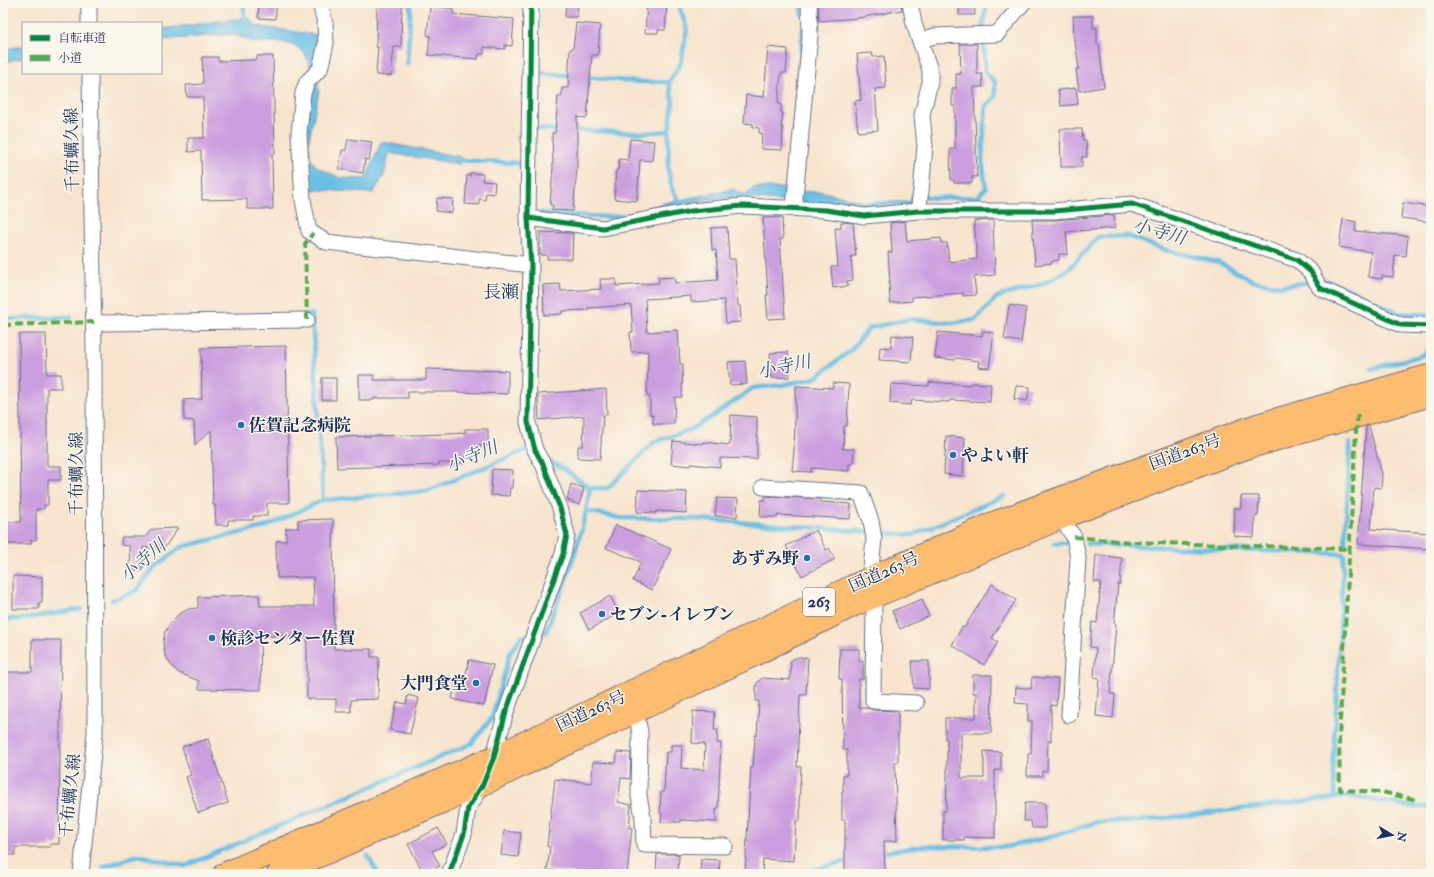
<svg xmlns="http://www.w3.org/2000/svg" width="1434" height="877" font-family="'IM FELL Double Pica','Noto Serif JP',serif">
<rect width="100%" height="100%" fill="#fbf7ec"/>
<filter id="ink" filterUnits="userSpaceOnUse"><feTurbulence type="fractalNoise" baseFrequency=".025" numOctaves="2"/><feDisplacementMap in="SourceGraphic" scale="8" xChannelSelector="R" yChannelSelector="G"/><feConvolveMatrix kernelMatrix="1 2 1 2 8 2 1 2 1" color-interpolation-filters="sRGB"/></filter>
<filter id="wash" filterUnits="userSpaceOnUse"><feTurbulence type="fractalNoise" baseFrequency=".012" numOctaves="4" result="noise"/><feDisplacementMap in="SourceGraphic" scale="16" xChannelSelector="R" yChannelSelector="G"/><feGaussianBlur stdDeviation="0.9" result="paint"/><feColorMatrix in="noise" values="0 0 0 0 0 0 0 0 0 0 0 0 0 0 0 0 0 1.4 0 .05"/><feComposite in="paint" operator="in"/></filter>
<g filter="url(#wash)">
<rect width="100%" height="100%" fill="#f7e4cd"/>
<path fill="#68c0e5" stroke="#4278a2" d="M 242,18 L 249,18 L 256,26 L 317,35 L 318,55 L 315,61 L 319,91 L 308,144 L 311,160 L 318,168 L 341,178 L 366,179 L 381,142 L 461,157 L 459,164 L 389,153 L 384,176 L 373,193 L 305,189 L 302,142 L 313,89 L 311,68 L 305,54 L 297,47 L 282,42 L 254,42 L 232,34 L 161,40 L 161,29 Z
M 23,46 L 23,58 L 3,62 L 3,49 Z
M 752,188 L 782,188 L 792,191 L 823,192 L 864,202 L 854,208 L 736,197 L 709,200 L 656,213 L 645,209 L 664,203 L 734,189 L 737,192 L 747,194 Z"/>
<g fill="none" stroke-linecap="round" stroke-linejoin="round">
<path stroke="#68c0e5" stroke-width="4.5" d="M 678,3 L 687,29 L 681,63 L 669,82 L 673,103 L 669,131 L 668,169 L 673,191 L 680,201
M 801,3 L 802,14
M 243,23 L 244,18 L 244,3
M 407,64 L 411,3
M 539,73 L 574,76
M 585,77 L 640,82 L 669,82
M 572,130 L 641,133 L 669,131
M 794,133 L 803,27
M 522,142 L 521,131 L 541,129 L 561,130
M 455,160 L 517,163 L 523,166 L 523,170
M 923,196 L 933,198 L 977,197 L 986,188 L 982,159 L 986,106 L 995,97 L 995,82 L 985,72 L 983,26 L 987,3
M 856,204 L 911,203 L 913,196
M 539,213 L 608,217 L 633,215 L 655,210
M 1320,281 L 1324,280 L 1347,288 L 1398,313 L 1431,315
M 306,315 L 312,314 L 323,500
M 3,319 L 71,317
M 1371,369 L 1423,355 L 1431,348
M 546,460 L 564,469 L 590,488 L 608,488 L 654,442 L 690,430 L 719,412 L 753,388 L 782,385 L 815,378 L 851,350 L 869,328 L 910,319 L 951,323 L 975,320 L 997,297 L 1043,284 L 1069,269 L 1098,237 L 1128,236 L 1165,250 L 1218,262 L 1253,281 L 1280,286 L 1312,282
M 587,511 L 620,518 L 695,519 L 913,535 L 1004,496
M 1054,543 L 1067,543
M 1087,544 L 1344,554 L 1333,767 L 1335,798
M 1345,545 L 1350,443
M 112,600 L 136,591 L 154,568 L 181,547 L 265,527 L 323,500 L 427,491 L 526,450 L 532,453
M 3,619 L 23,619 L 81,609
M 538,634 L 546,632 C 564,586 583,538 590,488
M 879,853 L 925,846 L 1006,847 L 1047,838 L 1096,822 L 1140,821 L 1350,796 L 1414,807 L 1431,807
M 368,856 L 378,874
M 103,867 L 138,855 L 185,866 L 471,744 L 492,718 L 510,653 L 521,637 L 530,635
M 797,874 L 851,860"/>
</g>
<g id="blocks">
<path fill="#cb9edf" d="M 259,3 L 277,3 L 275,19 L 258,18 Z
M 377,3 L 402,3 L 401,47 L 394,47 L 391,76 L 376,75 L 378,47 L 376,47 Z
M 566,3 L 578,3 L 577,17 L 565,17 Z
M 647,3 L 667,3 L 665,30 L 658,30 L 658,33 L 645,33 Z
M 818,3 L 901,3 L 902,10 L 858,18 L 819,21 Z
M 959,3 L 974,3 L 975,15 L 959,15 Z
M 430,7 L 453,8 L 453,14 L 514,19 L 512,46 L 505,45 L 505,49 L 484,47 L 484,54 L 479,54 L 478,59 L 428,55 L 430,36 L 427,35 Z
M 1073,16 L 1093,16 L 1093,28 L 1097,28 L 1097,44 L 1099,44 L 1104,87 L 1079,91 L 1076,69 L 1079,69 L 1075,41 L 1074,41 Z
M 576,23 L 600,25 L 598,55 L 592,55 L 587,118 L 577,117 L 577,168 L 573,211 L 552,210 L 553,205 L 550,205 L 553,168 L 552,133 L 555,133 L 558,96 L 562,96 L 562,88 L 568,88 L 570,49 L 573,49 Z
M 960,44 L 977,44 L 977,74 L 982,74 L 983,87 L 974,87 L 977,177 L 972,177 L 972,183 L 954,183 L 954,180 L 951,180 L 950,149 L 955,149 L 955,106 L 952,106 L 952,88 L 956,88 L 956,74 L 961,74 Z
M 768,47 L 788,49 L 786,73 L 781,73 L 778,104 L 781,104 L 781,112 L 783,113 L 781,127 L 783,127 L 782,150 L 761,149 L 762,133 L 759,133 L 759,128 L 753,127 L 753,124 L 744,123 L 746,95 L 764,97 Z
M 872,53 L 873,57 L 884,56 L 886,88 L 875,89 L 878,130 L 858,132 L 855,101 L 861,100 L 857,54 Z
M 257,56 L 273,56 L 275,154 L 272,154 L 273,209 L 247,209 L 247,199 L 202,200 L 201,151 L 188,152 L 188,138 L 204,138 L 203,97 L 187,97 L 186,85 L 203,84 L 202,57 L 218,57 L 218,61 L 257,60 Z
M 1076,88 L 1078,104 L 1061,106 L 1058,90 Z
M 1060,129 L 1082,129 L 1083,140 L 1086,140 L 1087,157 L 1082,157 L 1082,167 L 1061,167 Z
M 348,139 L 372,142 L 369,160 L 365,159 L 363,173 L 339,169 L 342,150 L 346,150 Z
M 630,139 L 654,141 L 652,161 L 640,160 L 637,201 L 614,199 L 616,170 L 618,170 L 619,159 L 628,160 Z
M 470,173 L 483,174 L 482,181 L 495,182 L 494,194 L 486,193 L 485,200 L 479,199 L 479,205 L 465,204 L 467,175 L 470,176 Z
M 437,198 L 453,199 L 452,213 L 436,211 Z
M 1403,203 L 1431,207 L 1431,222 L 1401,218 Z
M 1114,215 L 1115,228 L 1066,232 L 1068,254 L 1059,254 L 1059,260 L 1052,261 L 1052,263 L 1035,265 L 1032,220 L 1055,220 Z
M 782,217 L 783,239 L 780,239 L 785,318 L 768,319 L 766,295 L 768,295 L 763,218 Z
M 1343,219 L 1356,222 L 1355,231 L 1408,236 L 1406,256 L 1395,255 L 1393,277 L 1382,276 L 1382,279 L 1368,277 L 1371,252 L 1339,247 Z
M 993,220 L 995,275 L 974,277 L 976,295 L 963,296 L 963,293 L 912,297 L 912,301 L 890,303 L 889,282 L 890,282 L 888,252 L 892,252 L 890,223 L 905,221 L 907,241 L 941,238 L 942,243 L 947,243 L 949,262 L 977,259 L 974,221 Z
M 841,222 L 853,223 L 856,256 L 851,256 L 853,280 L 847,281 L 848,286 L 833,288 L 831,267 L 838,267 L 835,228 L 841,228 Z
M 727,227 L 729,259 L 735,259 L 738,306 L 740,306 L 741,322 L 726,323 L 724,300 L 691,302 L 691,296 L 645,299 L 647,332 L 678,330 L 680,364 L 683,364 L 682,397 L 675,397 L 674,424 L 653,424 L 653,415 L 650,415 L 650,396 L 647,396 L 648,351 L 631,352 L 630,332 L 633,332 L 631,305 L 588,308 L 588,310 L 562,311 L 562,314 L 544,315 L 543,285 L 560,284 L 561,291 L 601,289 L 600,279 L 616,279 L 616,286 L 659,283 L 658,278 L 674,277 L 675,283 L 718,280 L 716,250 L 712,250 L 711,228 Z
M 540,232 L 573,233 L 572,259 L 547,259 L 547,255 L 540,255 Z
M 1009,305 L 1026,308 L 1021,342 L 1004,339 Z
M 983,331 L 994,333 L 989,368 L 978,367 L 979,361 L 956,358 L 955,360 L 935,358 L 938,332 L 982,336 Z
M 19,334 L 46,334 L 47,374 L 61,374 L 61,388 L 47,388 L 47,466 L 61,466 L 61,480 L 48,480 L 48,505 L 44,505 L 44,509 L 36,509 L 36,540 L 31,540 L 31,544 L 3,544 L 3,522 L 21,522 Z
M 892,335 L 913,337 L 911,362 L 879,360 L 880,347 L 891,348 Z
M 286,346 L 289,503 L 267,503 L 267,516 L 253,516 L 253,520 L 228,520 L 228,525 L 216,525 L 215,505 L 213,505 L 211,430 L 195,445 L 194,421 L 184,420 L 184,400 L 202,399 L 201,348 Z
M 788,352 L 789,377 L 772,378 L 770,353 Z
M 745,361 L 747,384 L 730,385 L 728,362 Z
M 426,369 L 508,371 L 508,394 L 456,392 L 408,392 L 408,398 L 374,398 L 374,400 L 359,400 L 359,375 L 374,375 L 374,380 L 426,380 Z
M 322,378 L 336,378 L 336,400 L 322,400 Z
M 929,382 L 970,385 L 971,383 L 991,384 L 990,402 L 950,400 L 949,402 L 912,400 L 911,405 L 890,403 L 891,384 L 929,386 Z
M 833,383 L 849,384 L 847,426 L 844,426 L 843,449 L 854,449 L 853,464 L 849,464 L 849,471 L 811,468 L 811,472 L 792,471 L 794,451 L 796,386 L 833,388 Z
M 1016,386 L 1030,387 L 1027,401 L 1014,399 Z
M 606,389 L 607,415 L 603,415 L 600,459 L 578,458 L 578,446 L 583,446 L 584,416 L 539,420 L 538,394 Z
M 731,415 L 757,417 L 757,459 L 720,458 L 720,467 L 691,464 L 690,466 L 671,464 L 673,441 L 702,444 L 703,442 L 730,445 Z
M 1369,426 L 1382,474 L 1381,488 L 1374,487 L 1371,529 L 1431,533 L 1431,549 L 1358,544 L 1366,427 Z
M 465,429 L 488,429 L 488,446 L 476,446 L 476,457 L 464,457 L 465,463 L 439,463 L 439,465 L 337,468 L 336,437 L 448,434 L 465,433 Z
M 946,436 L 965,438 L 963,476 L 944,474 Z
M 492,469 L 513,470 L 512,488 L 510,488 L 509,496 L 491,495 Z
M 571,484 L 584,488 L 579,505 L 567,500 Z
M 638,490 L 687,492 L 686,513 L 657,511 L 656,513 L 637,512 Z
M 765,496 L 820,499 L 820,502 L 851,504 L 850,519 L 778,515 L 778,517 L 760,517 L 761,500 L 765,500 Z
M 1241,496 L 1259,496 L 1258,516 L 1255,516 L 1254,537 L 1234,536 L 1235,508 L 1241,508 Z
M 717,498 L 738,499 L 737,517 L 715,516 Z
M 333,519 L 334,649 L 371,649 L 371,657 L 379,657 L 378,699 L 351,700 L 351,712 L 336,712 L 336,699 L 307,699 L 307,636 L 260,636 L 261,690 L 199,689 L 199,681 L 179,673 L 171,665 L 165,655 L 163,643 L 165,632 L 171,622 L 179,614 L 189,609 L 198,608 L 198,597 L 259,595 L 260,606 L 314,606 L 313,577 L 277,578 L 276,541 L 286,541 L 286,528 L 298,528 L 298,520 Z
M 616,525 L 671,549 L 652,590 L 633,581 L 641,562 L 606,548 Z
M 178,528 L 165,547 L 162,548 L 158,549 L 143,547 L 143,570 L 131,570 L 130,546 L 121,545 L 122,537 L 146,537 L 150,531 L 154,529 Z
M 816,530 L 826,550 L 829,548 L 835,559 L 802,576 L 786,546 Z
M 1096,555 L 1122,558 L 1120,584 L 1118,584 L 1114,624 L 1116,624 L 1110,694 L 1115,694 L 1113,718 L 1096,716 L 1099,678 L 1094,677 L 1096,648 L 1090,647 L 1092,622 L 1097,623 L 1101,582 L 1094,582 Z
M 13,576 L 42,577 L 42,602 L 39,602 L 39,609 L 13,609 Z
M 992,584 L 1016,600 L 992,638 L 998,642 L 984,665 L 952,645 L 962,627 L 964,628 Z
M 610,596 L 619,613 L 589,630 L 580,613 Z
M 922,599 L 929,616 L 900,629 L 892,611 Z
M 32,640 L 61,640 L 59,844 L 50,844 L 50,847 L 15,847 L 15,855 L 3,855 L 3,672 L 32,672 Z
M 840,649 L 859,649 L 859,661 L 863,661 L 863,679 L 859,679 L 859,708 L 867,708 L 873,710 L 898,711 L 898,762 L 895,762 L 897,841 L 884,841 L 885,874 L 845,874 L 845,820 L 842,820 L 842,791 L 843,791 L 843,775 L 847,775 L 847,750 L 843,750 L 842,679 L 839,679 Z
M 798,657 L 808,658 L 806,695 L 800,695 L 797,767 L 801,767 L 799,804 L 800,804 L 800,821 L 796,821 L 794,861 L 763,859 L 762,874 L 745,873 L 751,767 L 753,767 L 755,735 L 757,735 L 759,701 L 756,701 L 756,684 L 762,678 L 790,680 L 791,660 Z
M 469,660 L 493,665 L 484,706 L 452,699 L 455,685 L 463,687 Z
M 912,661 L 929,661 L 929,689 L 914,688 Z
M 973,675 L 992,675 L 991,733 L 961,733 L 961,778 L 984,778 L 984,751 L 1001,752 L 1001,770 L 995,770 L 995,838 L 964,837 L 964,840 L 943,840 L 943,811 L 946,811 L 947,778 L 947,739 L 945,739 L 945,718 L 976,718 L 976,693 L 973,693 Z
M 1032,677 L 1058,679 L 1056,706 L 1051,705 L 1051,741 L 1048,741 L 1047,771 L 1042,771 L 1042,776 L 1027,776 L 1028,754 L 1031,754 L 1032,721 L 1028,721 L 1028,704 L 1015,703 L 1016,687 L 1031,689 Z
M 408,695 L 419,698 L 410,734 L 390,730 L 397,702 L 406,704 Z
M 693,711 L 715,712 L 714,730 L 718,730 L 717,743 L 721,743 L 718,809 L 716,809 L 716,822 L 681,820 L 681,822 L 661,822 L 662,814 L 660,814 L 661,792 L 664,792 L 666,752 L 671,752 L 671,745 L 682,745 L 681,768 L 704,770 L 705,744 L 692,743 Z
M 208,739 L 228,803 L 198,813 L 186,777 L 191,775 L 182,747 Z
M 617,752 L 631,753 L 630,779 L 621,778 L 618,802 L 631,805 L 629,828 L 632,828 L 627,874 L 574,874 L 575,873 L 547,870 L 550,847 L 547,846 L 555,779 L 592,783 L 593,762 L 616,763 Z
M 1025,803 L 1045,803 L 1045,828 L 1032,828 L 1031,821 L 1024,821 Z
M 438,828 L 447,844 L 432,851 L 440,866 L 424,874 L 408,844 Z
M 504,831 L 521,833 L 518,857 L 501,855 Z
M 657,854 L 679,854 L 678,874 L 656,874 Z
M 701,859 L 720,860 L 719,874 L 700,874 Z"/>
</g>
</g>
<g filter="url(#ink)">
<use href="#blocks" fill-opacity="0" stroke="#686e85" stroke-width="1"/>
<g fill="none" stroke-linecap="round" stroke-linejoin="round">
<g stroke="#686e85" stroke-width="17">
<path id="minor" d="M 89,3 L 89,23
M 320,3 L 325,23 L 326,44 L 320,69 L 307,82 L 303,93 L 299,133 L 303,200 L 309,231 L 326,242 L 531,265
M 910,3 L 914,24 L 930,70 L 930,82 L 922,115 L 925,146 L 921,191 L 918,211
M 920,41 L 934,36 L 997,34 L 1023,3
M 794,208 L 810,36 L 809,3
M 528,218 L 603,228 L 692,211 L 742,206 L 826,210 L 864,216 L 918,211 L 1054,211 L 1132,204 L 1297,260 L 1311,272 L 1320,288 L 1401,325 L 1431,326
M 94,322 L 104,323 L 307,320
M 763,487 L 861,493 L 871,521 L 874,539 L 870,578
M 1061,518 L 1074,537 L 1078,558 L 1069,715
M 874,597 L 873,701 L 916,703
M 636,712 L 640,732 L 639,796 L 643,818 L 644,845 L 725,846
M 492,762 L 506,712 L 563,554 L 567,535 L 560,508 L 543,464 L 535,450 L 528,422 L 531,265 L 528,218 L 531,3
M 81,874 L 95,733 L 94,352 L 90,73
M 449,874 L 464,834 L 468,808 L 484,783"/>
</g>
<g stroke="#686e85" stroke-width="24">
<path id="highway" d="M 224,874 L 494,757 L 853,586 L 996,522 L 1257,425 L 1431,375
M 278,874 L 483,784 L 750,657 L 854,605 L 1061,518 L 1243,449 L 1431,395"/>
</g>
<use href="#minor" stroke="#fff" stroke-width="15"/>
<use href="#highway" stroke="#febc70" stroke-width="22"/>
<path stroke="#52ab49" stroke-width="4" stroke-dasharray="8 4" stroke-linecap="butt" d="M 307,320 L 305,244 L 313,233
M 3,325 L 94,322
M 1358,414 L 1356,431 L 1339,738 L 1340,790 L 1382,792 L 1417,800
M 1074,537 L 1130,542 L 1350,549"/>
<g stroke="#fbf7ec" stroke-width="8">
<path id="cycleway" d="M 528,218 L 603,228 L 692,211 L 742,206 L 826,210 L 864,216 L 918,211 L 1054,211 L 1132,204 L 1297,260 L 1311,272 L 1320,288 L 1401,325 L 1431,326
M 449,874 L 464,834 L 468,808 L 483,784 L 494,757 L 506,712 L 563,554 L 567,535 L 560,508 L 543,464 L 535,450 L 528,422 L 531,265 L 528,218 L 531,3"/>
</g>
<use href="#cycleway" stroke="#00873e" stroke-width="5"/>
</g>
</g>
<g fill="#1f6fb2" stroke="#fbf7ec" stroke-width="1.5">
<circle cx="241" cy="425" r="4"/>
<circle cx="953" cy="455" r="4"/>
<circle cx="807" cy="558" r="4"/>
<circle cx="602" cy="614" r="4"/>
<circle cx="212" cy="638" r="4"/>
<circle cx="476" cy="683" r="4"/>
</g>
<g text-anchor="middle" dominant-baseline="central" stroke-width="3" stroke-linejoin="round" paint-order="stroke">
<rect fill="#fbf7ec" stroke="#5e6b89" stroke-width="1" x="803" y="588" width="32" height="28" rx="3"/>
<g font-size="16" font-weight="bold" fill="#1b2f5e">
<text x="819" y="602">263</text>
</g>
<g font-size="17" fill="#1b2f5e" stroke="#fbf7ec">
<text transform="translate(72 150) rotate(-91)">千布蠣久線</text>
<text transform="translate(1185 452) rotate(-20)">国道263号</text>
<text transform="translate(76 474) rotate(-90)">千布蠣久線</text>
<text transform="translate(884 572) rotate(-24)">国道263号</text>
<text transform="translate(591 711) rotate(-25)">国道263号</text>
<text transform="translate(70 796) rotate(-84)">千布蠣久線</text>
</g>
<g font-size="17" font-weight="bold" fill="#1b2f5e" stroke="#fbf7ec" text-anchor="start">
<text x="249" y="425">佐賀記念病院</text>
<text x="961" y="455">やよい軒</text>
<text x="799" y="558" text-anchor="end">あずみ野</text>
<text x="610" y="614">セブン-イレブン</text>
<text x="220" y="638">検診センター佐賀</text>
<text x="468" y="683" text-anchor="end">大門食堂</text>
</g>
<g font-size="18" font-style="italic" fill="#325a86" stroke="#fbf7ec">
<text transform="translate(1159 232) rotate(15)">小寺川</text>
<text transform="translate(784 367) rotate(-12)">小寺川</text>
<text transform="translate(472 457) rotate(-23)">小寺川</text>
<text transform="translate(143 561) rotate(-41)">小寺川</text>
</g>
<g font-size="18" fill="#1b2f5e" stroke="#fbf7ec">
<text x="501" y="292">長瀬</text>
</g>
</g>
<rect width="1434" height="877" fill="none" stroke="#fbf7ec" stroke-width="16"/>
<rect x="22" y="22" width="140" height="52" fill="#fbf7ec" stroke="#a1a7b3"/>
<rect x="30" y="35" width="20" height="6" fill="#00873e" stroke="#a1a7b3"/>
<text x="58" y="42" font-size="12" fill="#1b2f5e">自転車道</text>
<rect x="30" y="55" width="20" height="6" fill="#52ab49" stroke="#a1a7b3"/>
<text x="58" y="62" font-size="12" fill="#1b2f5e">小道</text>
<g transform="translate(1392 835) rotate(100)" stroke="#fbf7ec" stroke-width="3" paint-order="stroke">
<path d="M0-3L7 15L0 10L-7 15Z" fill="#1b2f5e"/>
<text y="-6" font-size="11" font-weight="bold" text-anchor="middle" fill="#1b2f5e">N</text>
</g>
</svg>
